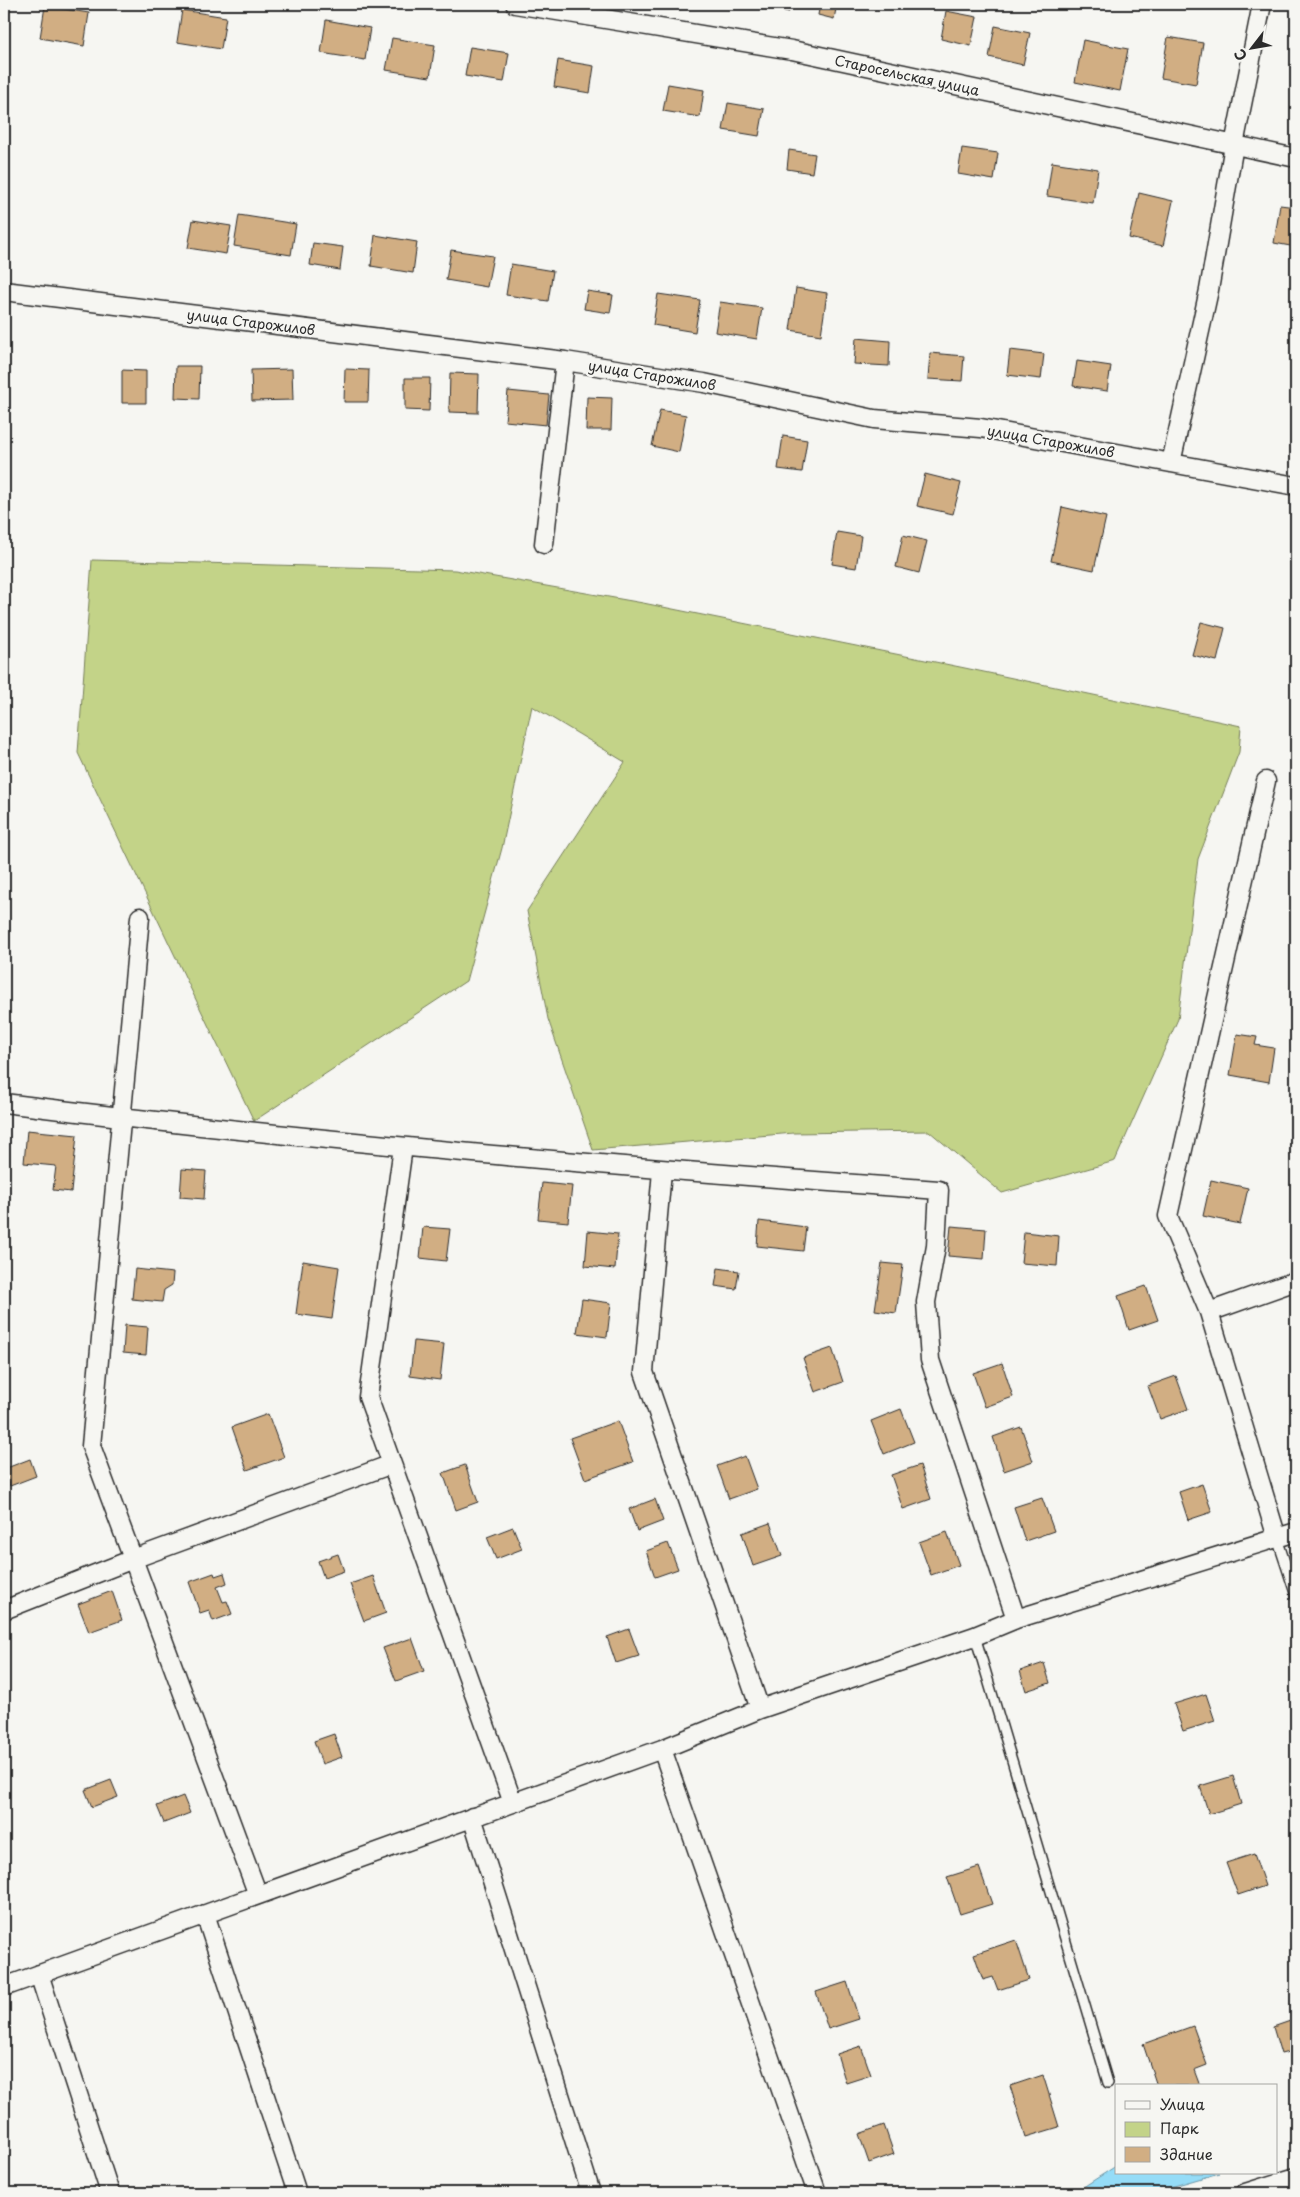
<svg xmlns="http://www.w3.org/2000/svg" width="1300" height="2197" font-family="'Playpen Sans',sans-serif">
<rect width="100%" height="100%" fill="#f6f6f2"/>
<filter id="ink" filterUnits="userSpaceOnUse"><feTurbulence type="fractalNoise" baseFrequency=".02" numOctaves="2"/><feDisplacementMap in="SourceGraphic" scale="10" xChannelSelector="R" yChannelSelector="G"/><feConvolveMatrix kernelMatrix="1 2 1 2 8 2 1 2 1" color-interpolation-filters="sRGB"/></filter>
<g filter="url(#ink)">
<path fill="#c3d388" stroke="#777f5a" d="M 92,560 L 455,570 L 643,603 L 960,667 L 1241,726 L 1239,752 L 1198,859 L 1178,1019 L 1115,1161 L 1002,1193 L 929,1131 L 794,1133 L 593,1150 L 548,1019 L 527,911 L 625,762 L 532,706 L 502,848 L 466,981 L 254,1121 L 78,753 Z"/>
<path fill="#95dcf7" stroke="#6b95a5" d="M 1116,2166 L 1116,2173 L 1219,2173 L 1150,2193 L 1077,2193 L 1077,2191 Z"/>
<path fill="#d1ae83" stroke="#2b2b2b" d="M 754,4 L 790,4 L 789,12 Z
M 820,4 L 837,4 L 834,19 L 818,15 Z
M 45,6 L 89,13 L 84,46 L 40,38 Z
M 182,10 L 226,17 L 221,49 L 177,42 Z
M 946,11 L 977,17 L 971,46 L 941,39 Z
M 326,20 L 370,28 L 365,60 L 321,53 Z
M 995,26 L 1030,33 L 1023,65 L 989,57 Z
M 1168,37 L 1203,43 L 1196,84 L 1161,78 Z
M 392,38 L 435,45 L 430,77 L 386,70 Z
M 1083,40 L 1128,49 L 1120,91 L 1075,82 Z
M 470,47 L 509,53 L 504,82 L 465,76 Z
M 558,60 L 594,66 L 590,93 L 554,87 Z
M 668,84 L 704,90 L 700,117 L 663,111 Z
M 728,103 L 764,109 L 759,136 L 723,130 Z
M 962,148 L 998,153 L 994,180 L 958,174 Z
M 789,150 L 815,154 L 812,173 L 787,169 Z
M 1052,162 L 1098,169 L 1093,203 L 1047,196 Z
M 1139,193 L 1173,201 L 1163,246 L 1129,238 Z
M 1280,205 L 1296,207 L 1296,247 L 1274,243 Z
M 239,215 L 296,224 L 291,255 L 234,246 Z
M 193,220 L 231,226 L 226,254 L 188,248 Z
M 375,235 L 417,242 L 413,273 L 371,266 Z
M 313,243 L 343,247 L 340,270 L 310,265 Z
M 451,250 L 493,256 L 487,287 L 446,280 Z
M 511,264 L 553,271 L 548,301 L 506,295 Z
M 796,288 L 827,293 L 821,335 L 790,330 Z
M 587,291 L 613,295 L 610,313 L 584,309 Z
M 658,294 L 700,300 L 695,332 L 653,325 Z
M 720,302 L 762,308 L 757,339 L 715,332 Z
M 856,338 L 890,341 L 889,366 L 854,364 Z
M 1010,350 L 1044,354 L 1041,379 L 1007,375 Z
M 930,353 L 964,356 L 962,381 L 928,379 Z
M 1077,361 L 1111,366 L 1107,391 L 1073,386 Z
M 176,366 L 200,366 L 199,399 L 175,398 Z
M 292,369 L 293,400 L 252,401 L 251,370 Z
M 345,369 L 369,370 L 368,402 L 344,402 Z
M 122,370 L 146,371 L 146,403 L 122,403 Z
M 450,373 L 479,374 L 478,413 L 449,412 Z
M 405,378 L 430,378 L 429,411 L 405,410 Z
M 508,391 L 549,395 L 546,425 L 505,421 Z
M 587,397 L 612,398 L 611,430 L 586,430 Z
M 660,410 L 686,415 L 679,452 L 652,446 Z
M 783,436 L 807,440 L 802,472 L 778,469 Z
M 925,474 L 961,483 L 953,514 L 917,506 Z
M 1062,507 L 1106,517 L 1094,570 L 1051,561 Z
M 837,532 L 861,536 L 856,568 L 832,564 Z
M 903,535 L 927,541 L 919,573 L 896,567 Z
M 1201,622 L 1225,628 L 1217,661 L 1192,655 Z
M 1237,1034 L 1257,1037 L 1255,1045 L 1274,1048 L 1269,1082 L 1230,1075 Z
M 27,1130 L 77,1135 L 71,1192 L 53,1190 L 56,1166 L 24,1163 Z
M 182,1169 L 206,1171 L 204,1199 L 180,1197 Z
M 1211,1180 L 1248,1188 L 1240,1224 L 1203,1216 Z
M 542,1183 L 572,1186 L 568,1222 L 538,1219 Z
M 759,1221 L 806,1227 L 803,1251 L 757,1246 Z
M 951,1226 L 986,1229 L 984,1259 L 948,1256 Z
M 423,1227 L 450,1229 L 446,1261 L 420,1258 Z
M 588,1231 L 618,1234 L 615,1269 L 585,1266 Z
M 1024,1232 L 1059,1236 L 1057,1266 L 1021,1263 Z
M 303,1261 L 339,1267 L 332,1319 L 296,1314 Z
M 882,1263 L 903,1265 L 896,1313 L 875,1310 Z
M 718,1268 L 739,1271 L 736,1289 L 715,1286 Z
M 135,1269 L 173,1273 L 172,1285 L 164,1290 L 162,1302 L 132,1299 Z
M 1146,1286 L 1158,1320 L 1129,1330 L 1118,1296 Z
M 582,1299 L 611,1303 L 607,1337 L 577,1333 Z
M 125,1325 L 148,1327 L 146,1355 L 123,1353 Z
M 414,1341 L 444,1344 L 440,1380 L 410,1376 Z
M 832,1348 L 843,1382 L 815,1392 L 803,1358 Z
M 1002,1363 L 1013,1397 L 985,1407 L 973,1373 Z
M 1176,1376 L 1188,1409 L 1160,1419 L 1148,1386 Z
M 901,1409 L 914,1442 L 884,1454 L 871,1421 Z
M 268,1414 L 284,1457 L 247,1470 L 232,1427 Z
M 618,1421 L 633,1462 L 585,1479 L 570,1438 Z
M 1021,1427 L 1033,1461 L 1004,1471 L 993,1437 Z
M 745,1456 L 757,1489 L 729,1499 L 717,1466 Z
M 30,1459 L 36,1476 L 10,1486 L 4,1469 Z
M 465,1465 L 478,1502 L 456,1510 L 443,1473 Z
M 920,1465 L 931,1499 L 903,1509 L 891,1475 Z
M 1202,1484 L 1212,1512 L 1188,1520 L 1179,1492 Z
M 1042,1498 L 1054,1531 L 1025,1541 L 1014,1507 Z
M 655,1499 L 663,1521 L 637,1531 L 629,1509 Z
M 770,1523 L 782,1556 L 753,1566 L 742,1533 Z
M 513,1527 L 522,1549 L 496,1559 L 487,1537 Z
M 947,1532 L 959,1565 L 931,1575 L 919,1542 Z
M 668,1543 L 678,1569 L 655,1577 L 646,1551 Z
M 338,1554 L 344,1571 L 324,1578 L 318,1561 Z
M 214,1573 L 215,1576 L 224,1573 L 227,1583 L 217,1587 L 223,1602 L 227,1601 L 232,1614 L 213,1621 L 209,1610 L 200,1613 L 189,1582 Z
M 373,1576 L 386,1613 L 364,1621 L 350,1584 Z
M 112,1591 L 122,1620 L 89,1632 L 78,1604 Z
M 629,1629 L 639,1656 L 616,1663 L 607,1637 Z
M 412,1638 L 424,1671 L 396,1681 L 383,1648 Z
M 1044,1663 L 1050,1683 L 1026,1691 L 1020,1671 Z
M 1206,1694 L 1215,1721 L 1183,1731 L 1174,1704 Z
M 334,1734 L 342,1757 L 322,1764 L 314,1741 Z
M 1233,1776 L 1241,1804 L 1209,1814 L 1200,1786 Z
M 111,1780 L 118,1797 L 92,1807 L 85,1790 Z
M 183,1796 L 190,1813 L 164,1823 L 157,1806 Z
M 1254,1854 L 1265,1886 L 1238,1895 L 1226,1863 Z
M 979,1867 L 992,1904 L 960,1914 L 947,1877 Z
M 1016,1940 L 1029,1980 L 998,1990 L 993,1977 L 983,1980 L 974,1954 Z
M 847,1982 L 859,2019 L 828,2029 L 816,1992 Z
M 1296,2019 L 1296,2050 L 1281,2054 L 1273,2027 Z
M 1193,2026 L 1207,2065 L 1194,2070 L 1200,2086 L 1157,2086 L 1143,2044 Z
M 861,2046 L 871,2075 L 846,2083 L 837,2054 Z
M 1043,2075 L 1059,2127 L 1026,2137 L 1010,2086 Z
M 884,2125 L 894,2154 L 869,2163 L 859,2134 Z"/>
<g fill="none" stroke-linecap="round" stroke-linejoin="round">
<g stroke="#2b2b2b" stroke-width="12">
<path id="lane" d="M 1277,1538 L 1296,1596
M 975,1636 L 1108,2083"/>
</g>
<g stroke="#2b2b2b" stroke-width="21">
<path id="street" d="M 515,4 L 792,50 L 1296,158
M 4,291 L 565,361 L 704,383 L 874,419 L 981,428 L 1296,486
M 1171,463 L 1209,290 L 1234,145 L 1262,4
M 544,544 L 565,361
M 1266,781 L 1168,1216 L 1209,1312 L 1277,1538
M 140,917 L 91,1446 L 258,1895
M 4,1103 C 315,1142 627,1168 939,1190 L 936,1246 L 926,1302 L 930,1360 L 1016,1619
M 403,1147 L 368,1397 L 513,1803
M 662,1171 L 644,1372 L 760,1709
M 1209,1312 L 1296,1281
M 4,1610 L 133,1559 L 392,1464
M 662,1749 L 817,2193
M 472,1817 L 591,2193
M 205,1914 L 297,2193
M 39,1974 L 110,2193
M 4,1987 L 662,1749 L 760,1709 L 975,1636 L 1016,1619 L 1296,1532
M 1245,2193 L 1296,2177"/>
</g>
<use href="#lane" stroke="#f6f6f2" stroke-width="9"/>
<use href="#street" stroke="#f6f6f2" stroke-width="18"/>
</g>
</g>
<g text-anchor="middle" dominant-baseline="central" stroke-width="4.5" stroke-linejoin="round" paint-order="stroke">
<g font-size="14" fill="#2b2b2b" stroke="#f6f6f2">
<text transform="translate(907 75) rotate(12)">Старосельская улица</text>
<text transform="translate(251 322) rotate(7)">улица Старожилов</text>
<text transform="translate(652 375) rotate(9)">улица Старожилов</text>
<text transform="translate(1051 441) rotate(10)">улица Старожилов</text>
</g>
</g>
<rect width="1300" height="2197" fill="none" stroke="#f6f6f2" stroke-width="20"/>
<rect x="10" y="10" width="1280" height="2177" fill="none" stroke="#2b2b2b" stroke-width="2" filter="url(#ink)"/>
<rect x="1115" y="2084" width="162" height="90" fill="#f6f6f2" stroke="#a5a5a2"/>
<rect x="1125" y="2101" width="25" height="8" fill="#f6f6f2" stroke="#a5a5a2"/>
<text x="1160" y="2110" font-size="15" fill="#2b2b2b">Улица</text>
<rect x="1125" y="2122" width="25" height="15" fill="#c3d388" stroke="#a5a5a2"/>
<text x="1160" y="2134" font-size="15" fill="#2b2b2b">Парк</text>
<rect x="1125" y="2147" width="25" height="15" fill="#d1ae83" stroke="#a5a5a2"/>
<text x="1160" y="2160" font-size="15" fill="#2b2b2b">Здание</text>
<g transform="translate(1252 48) rotate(239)" stroke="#f6f6f2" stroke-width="4" paint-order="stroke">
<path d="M0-4L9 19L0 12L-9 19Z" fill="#2b2b2b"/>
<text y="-8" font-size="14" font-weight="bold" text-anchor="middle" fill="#2b2b2b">С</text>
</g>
</svg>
